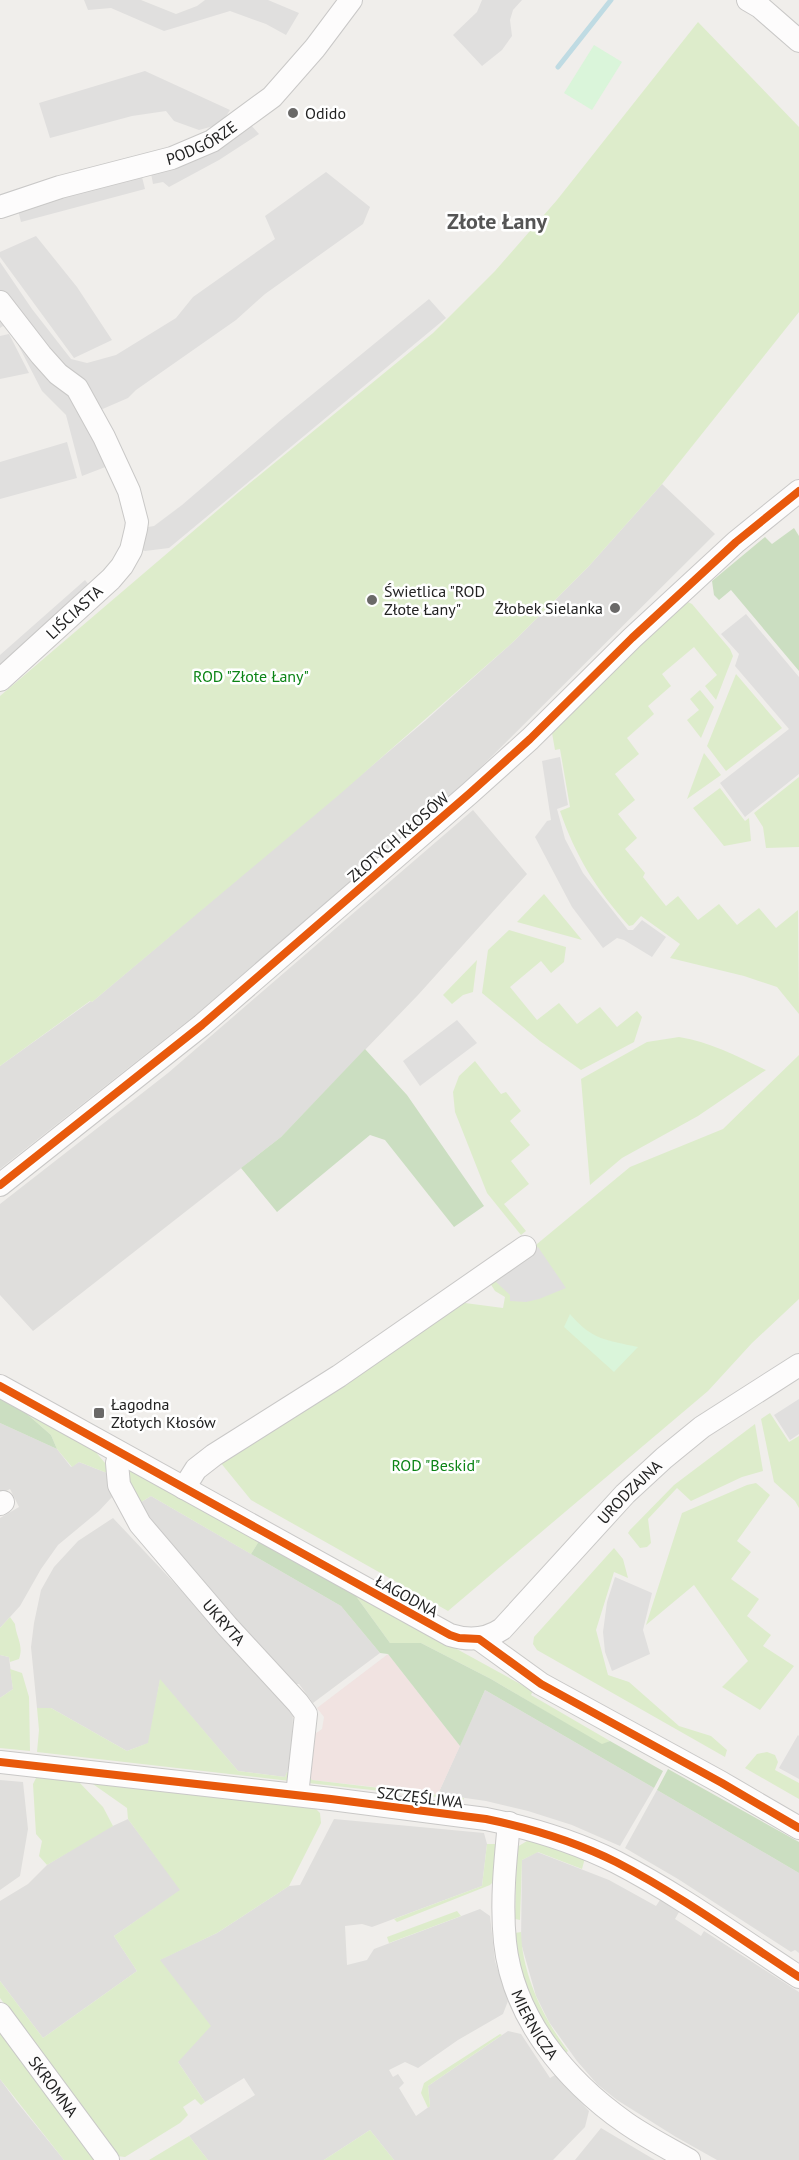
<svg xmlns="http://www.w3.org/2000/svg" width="799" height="2160" font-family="'PT Sans',sans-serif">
<rect width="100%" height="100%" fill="#f0eeeb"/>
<path fill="#dfdedc" d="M 662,484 L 715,534 L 459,789 L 199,1012 L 0,1169 L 0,1066 L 91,1001 L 92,1002 L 425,721 L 513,642 L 589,566 Z
M 473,810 L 527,874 L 418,995 L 281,1137 L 33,1331 L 0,1295 L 0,1204 L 168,1073 Z
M 0,1423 L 57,1449 L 71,1467 L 79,1462 L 107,1473 L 112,1497 L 99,1511 L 58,1545 L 41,1569 L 20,1606 L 0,1628 L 0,1518 L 19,1507 L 10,1489 L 0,1494 Z
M 151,1496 L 341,1606 L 380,1653 L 313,1703 L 299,1684 L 295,1684 L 207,1592 L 138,1504 Z
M 113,1518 L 293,1709 L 292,1761 L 285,1777 L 238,1771 L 160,1680 L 149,1743 L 127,1751 L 51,1708 L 37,1708 L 31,1647 L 34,1623 L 41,1590 L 54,1567 L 78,1541 Z
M 0,1655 L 9,1657 L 13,1689 L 0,1698 Z
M 485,1690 L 654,1788 L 620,1846 L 572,1825 L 528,1811 L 486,1801 L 438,1794 Z
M 0,1780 L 23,1782 L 28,1829 L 20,1876 L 0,1890 Z
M 657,1790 L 799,1873 L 799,1953 L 795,1950 L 791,1952 L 678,1879 L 625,1848 Z
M 128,1819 L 181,1890 L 114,1936 L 137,1971 L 43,2038 L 0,1981 L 0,1901 L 28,1884 L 47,1865 L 104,1830 Z
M 334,1819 L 484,1833 L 487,1844 L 482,1886 L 372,1927 L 362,1924 L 345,1926 L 347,1965 L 367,1960 L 374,1949 L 480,1909 L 490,1916 L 495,1961 L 508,2001 L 503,2014 L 458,2040 L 418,2068 L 405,2062 L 389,2070 L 393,2077 L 398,2074 L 404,2083 L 399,2088 L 416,2116 L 430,2106 L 428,2086 L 508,2031 L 521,2034 L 550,2078 L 555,2075 L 589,2111 L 585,2127 L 553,2160 L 394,2160 L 370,2130 L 324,2160 L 208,2160 L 189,2136 L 255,2095 L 244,2078 L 205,2102 L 178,2062 L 159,1960 L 217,1933 L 289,1886 L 300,1885 Z
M 537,1852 L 609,1880 L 656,1906 L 660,1900 L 679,1912 L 675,1919 L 701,1936 L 704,1931 L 799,1992 L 799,2160 L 717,2160 L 676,2137 L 617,2100 L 597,2084 L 577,2061 L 549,2022 L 536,1996 L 521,1943 L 522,1860 Z
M 0,2079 L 16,2101 L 64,2160 L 0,2160 Z
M 601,2128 L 655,2160 L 575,2160 Z"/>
<path fill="#f1e3e1" d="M 388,1654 L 460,1746 L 438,1794 L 312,1780 L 305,1770 L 309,1738 L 322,1729 L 324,1717 L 317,1708 Z"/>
<path fill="#ddeccb" d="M 698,22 L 799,127 L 799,312 L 662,484 L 589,566 L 513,642 L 340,794 L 92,1002 L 90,1001 L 0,1066 L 0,696 L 239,492 L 433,333 L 495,271 L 557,200 Z
M 686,601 L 692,604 L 730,649 L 733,656 L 716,700 L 705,686 L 717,675 L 694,647 L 662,674 L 671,686 L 648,706 L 654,714 L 627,738 L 639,754 L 615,774 L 635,800 L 618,814 L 637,838 L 625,849 L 645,873 L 643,877 L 666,906 L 678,896 L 698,920 L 719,904 L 737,925 L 759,908 L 776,928 L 798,910 L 799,1014 L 777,987 L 744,976 L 670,958 L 680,944 L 641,916 L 633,925 L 629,926 C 596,889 576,857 560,811 L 570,807 L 560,749 L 555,750 L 552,733 L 676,608 Z
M 736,674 L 782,728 L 726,771 L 707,746 Z
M 700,690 L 714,707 L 701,738 L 687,720 L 699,710 L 690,699 Z
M 704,753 L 721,775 L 687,799 Z
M 799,777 L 799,847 L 766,848 L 763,827 L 754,813 Z
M 720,788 L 745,821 L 749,818 L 751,841 L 724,846 L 693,808 Z
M 544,894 L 582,940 L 517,922 Z
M 509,930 L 566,947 L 564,962 L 551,973 L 541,961 L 510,987 L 537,1020 L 559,1003 L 577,1024 L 600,1007 L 617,1027 L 637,1011 L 642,1017 L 634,1042 L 581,1070 L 540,1041 L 482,993 L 488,950 Z
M 477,960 L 473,992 L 463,995 L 452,1004 L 443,995 Z
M 679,1037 C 711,1042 738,1057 766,1070 L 698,1116 L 622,1158 L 590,1185 L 581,1079 L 647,1042 Z
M 799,1055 L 799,1299 L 752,1343 L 708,1391 L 448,1611 L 251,1500 L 220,1462 L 465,1303 L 503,1308 L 505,1297 L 495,1291 L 490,1283 L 630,1167 L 723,1129 Z
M 475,1061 L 501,1094 L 506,1092 L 521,1111 L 510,1121 L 530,1145 L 511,1161 L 529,1184 L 504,1204 L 526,1231 L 521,1235 L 487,1193 L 455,1112 L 453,1092 L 459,1076 Z
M 19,1407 L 94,1450 L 105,1463 L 107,1473 L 79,1462 L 72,1467 L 57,1449 L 51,1435 Z
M 770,1413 L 789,1442 L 799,1436 L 799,1508 L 795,1501 L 774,1482 L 761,1419 Z
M 755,1424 L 763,1471 L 742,1477 L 691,1501 L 677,1488 L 648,1519 L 651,1543 L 647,1547 L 640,1548 L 628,1533 L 630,1530 L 674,1485 Z
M 131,1471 L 134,1471 L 259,1541 L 251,1554 L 151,1496 L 138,1504 L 139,1511 L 127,1473 Z
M 756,1483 L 770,1495 L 737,1541 L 751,1552 L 731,1579 L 759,1599 L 747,1616 L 771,1635 L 763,1646 L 794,1666 L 760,1710 L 722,1687 L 748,1661 L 694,1585 L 646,1625 L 682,1513 L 747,1485 Z
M 614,1548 L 623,1559 L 628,1578 L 614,1572 L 596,1630 L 608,1675 L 629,1682 L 679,1726 L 711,1736 L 727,1750 L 725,1757 L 537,1650 L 533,1644 L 534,1637 Z
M 353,1592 L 533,1691 L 531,1695 L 610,1741 L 602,1745 L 491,1679 L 421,1643 L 390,1643 Z
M 10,1617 L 15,1624 C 16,1637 24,1645 19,1659 L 10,1662 L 9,1657 L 0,1655 L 0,1628 Z
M 10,1669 L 22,1673 L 29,1697 L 30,1751 L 0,1748 L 0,1698 L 13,1689 Z
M 160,1679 L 238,1771 L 285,1777 L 287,1772 L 293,1776 L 290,1781 L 37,1752 L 39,1730 L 37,1708 L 51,1708 L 127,1751 L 148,1743 Z
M 767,1752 L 775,1755 L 778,1762 L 775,1770 L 799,1783 L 799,1799 L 745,1768 L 757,1754 Z
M 305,1770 L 312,1780 L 464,1798 L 463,1800 L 308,1783 Z
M 37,1776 L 77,1780 L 103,1807 L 113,1826 L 47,1865 L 39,1856 L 42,1841 L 36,1834 L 33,1784 Z
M 90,1782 L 315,1808 L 320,1813 L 321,1823 L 289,1886 L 217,1933 L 160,1960 L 211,2026 L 178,2062 L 205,2102 L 201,2105 L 195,2099 L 183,2107 L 188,2115 L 180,2123 L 125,2157 L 117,2156 L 0,1998 L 0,1981 L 43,2038 L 137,1971 L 114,1936 L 180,1890 L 128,1819 L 127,1808 Z
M 528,1839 L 585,1858 L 582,1869 L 538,1852 L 522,1860 L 520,1920 L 515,1919 L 517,1847 L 527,1841 Z
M 487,1844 L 497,1844 L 494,1881 L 490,1885 L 397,1922 L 394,1919 L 482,1886 Z
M 457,1911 L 461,1916 L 389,1943 L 387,1937 Z
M 521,1932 C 522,1974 543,2018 568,2051 L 565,2054 C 536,2018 519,1978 515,1933 Z
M 0,2030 L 97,2160 L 64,2160 L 0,2079 Z
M 500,2034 L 502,2035 L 428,2086 L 430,2106 L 428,2108 L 421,2093 L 424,2083 Z
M 370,2130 L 394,2160 L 324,2160 Z
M 189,2136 L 208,2160 L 149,2160 Z"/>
<path fill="#cbdec1" d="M 794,528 L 799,536 L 799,671 L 731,590 L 719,600 L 714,595 L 712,581 L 765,537 L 772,544 Z
M 365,1049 L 407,1095 L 484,1206 L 454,1227 L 385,1140 L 370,1135 L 277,1212 L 241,1168 L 281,1137 Z
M 0,1397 L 19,1407 L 51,1435 L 57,1449 L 0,1423 Z
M 259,1541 L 353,1592 L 390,1643 L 421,1643 L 491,1679 L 602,1744 L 610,1741 L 663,1771 L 654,1788 L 485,1690 L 460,1746 L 388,1654 L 380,1653 L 341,1606 L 251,1554 Z
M 668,1769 L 799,1842 L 799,1873 L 657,1790 Z"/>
<path fill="#daf5da" d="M 594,45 L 622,62 L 592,110 L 564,93 Z
M 570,1314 C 592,1340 606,1340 638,1347 L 614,1372 L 564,1327 Z"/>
<path fill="#e0dfde" d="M 84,0 L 141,0 L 176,14 L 197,6 L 205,0 L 268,0 L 299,13 L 286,35 L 266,24 L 230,11 L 164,31 L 111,8 L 88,10 Z
M 482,0 L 522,0 L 513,10 L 510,20 L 512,36 L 502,50 L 482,66 L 453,35 L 477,12 Z
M 145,71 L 230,110 L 221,124 L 199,130 L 174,121 L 166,111 L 132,116 L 50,138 L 39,103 Z
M 251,125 L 259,134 L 219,160 L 169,187 L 163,182 L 153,184 L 151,173 Z
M 326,172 L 370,207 L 363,224 L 265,294 L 236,320 L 136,390 L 128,398 L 98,411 L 121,461 L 82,476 L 66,415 L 42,391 L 12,333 L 3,326 L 0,328 L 0,262 L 32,309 L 71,359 L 87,363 L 116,355 L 176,318 L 193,297 L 275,239 L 265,216 Z
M 141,173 L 145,189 L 21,222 L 17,206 Z
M 36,236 L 77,287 L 112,340 L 74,358 L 0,257 L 0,252 Z
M 429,299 L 446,318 L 169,548 L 145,551 L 132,547 L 136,529 L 154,526 L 182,505 L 281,420 Z
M 9,334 L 29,373 L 0,379 L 0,336 Z
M 67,442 L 77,478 L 0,499 L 0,462 Z
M 85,580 L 92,589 L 0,673 L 0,655 Z
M 746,614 L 799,677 L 799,774 L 745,817 L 720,783 L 789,729 L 735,666 L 739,654 L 721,634 Z
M 560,757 L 568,805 L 557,809 L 565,839 L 583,873 L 628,930 L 633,930 L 642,920 L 666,937 L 652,957 L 624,940 L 617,938 L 603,948 L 572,907 L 535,837 L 547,821 L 551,820 L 542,761 Z
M 457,1020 L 477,1043 L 420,1086 L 403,1061 Z
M 538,1247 L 566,1288 L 539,1299 L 526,1302 L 510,1301 L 510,1295 L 496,1282 Z
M 799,1399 L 799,1434 L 790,1440 L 774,1415 Z
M 615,1577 L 652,1593 L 643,1630 L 650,1654 L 612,1671 L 605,1652 L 603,1632 L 607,1602 Z
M 798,1735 L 799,1736 L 799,1779 L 779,1768 Z"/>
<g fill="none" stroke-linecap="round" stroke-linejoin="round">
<path stroke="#bfdbe3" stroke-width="5" d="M 558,67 L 611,0"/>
<g stroke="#c9c8c7" stroke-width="24">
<g id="minor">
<path d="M 748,0 L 760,7 L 799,41"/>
<path id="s1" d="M 0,207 L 60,187 L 172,158 L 212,141 L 272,97 L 315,48 L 351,0"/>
<path d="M 0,302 L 41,355 L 58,374 L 77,388 L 104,437 L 129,491 L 137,522 L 136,529 L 131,550 L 122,566 L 111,579 L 0,680"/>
<path d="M 0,1185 L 202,1025 L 470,793 L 530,739 L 632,638 L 736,542 L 799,491"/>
<path id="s2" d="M 0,1386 L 450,1635 C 469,1641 486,1640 502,1629 L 625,1494 L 664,1458 L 702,1427 L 799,1365"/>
<path id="s3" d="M 120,1453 L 117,1463 L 119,1485 L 140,1524 L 227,1626 L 298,1703 L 306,1714 L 297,1795"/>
<path d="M 184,1488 L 196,1469 L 214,1455 L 339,1376 L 525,1247"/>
<path d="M 0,1504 L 3,1502"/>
<path d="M 479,1639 L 541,1684 L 722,1783 L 799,1828"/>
<path d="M 0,1762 L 331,1799 L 486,1819 C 530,1828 576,1842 616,1862 C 680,1895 739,1938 799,1977"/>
<path id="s4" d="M 509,1823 C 505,1863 501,1903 505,1942 C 513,2018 566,2081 626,2123 C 646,2137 668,2148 689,2160"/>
<path id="s5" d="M 0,2014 L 108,2160"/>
</g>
</g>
<use href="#minor" stroke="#fdfcfc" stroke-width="22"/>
<g stroke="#fff" stroke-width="11">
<path id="cycleway" d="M 0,1185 L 202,1025 L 470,793 L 530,739 L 632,638 L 736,542 L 799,491
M 0,1386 L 450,1635 L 459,1638 L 479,1639 L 541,1684 L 722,1783 L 799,1828
M 0,1762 L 331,1799 L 486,1819 C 530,1828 576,1842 616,1862 C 680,1895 739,1938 799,1977"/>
</g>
<use href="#cycleway" stroke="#e8590c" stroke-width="8"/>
</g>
<g fill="#6a6968" stroke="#fff" stroke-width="2">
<circle cx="293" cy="113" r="6"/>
<circle cx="372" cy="600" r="6"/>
<circle cx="615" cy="608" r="6"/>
<rect x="93" y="1407" width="12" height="12" rx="3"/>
</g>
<g text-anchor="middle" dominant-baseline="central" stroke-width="5" stroke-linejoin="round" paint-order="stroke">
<g font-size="16" fill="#222" stroke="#fff" text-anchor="start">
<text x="305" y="113">Odido</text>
<text x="384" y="591">Świetlica "ROD<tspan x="384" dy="18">Złote Łany"</tspan></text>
<text x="603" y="608" text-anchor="end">Żłobek Sielanka</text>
<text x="111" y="1404">Łagodna<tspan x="111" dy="18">Złotych Kłosów</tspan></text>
</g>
<g font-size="16" fill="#222" stroke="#fff">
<text stroke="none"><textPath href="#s1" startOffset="212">PODGÓRZE</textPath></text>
<text transform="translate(74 612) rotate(-43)">LIŚCIASTA</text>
<text transform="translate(398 837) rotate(-41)">ZŁOTYCH KŁOSÓW</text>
<text stroke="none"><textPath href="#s2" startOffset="756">URODZAJNA</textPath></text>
<text transform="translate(407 1596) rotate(29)">ŁAGODNA</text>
<text stroke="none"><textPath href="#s3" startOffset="206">UKRYTA</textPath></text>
<text transform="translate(420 1797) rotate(7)">SZCZĘŚLIWA</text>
<text stroke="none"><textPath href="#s4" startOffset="208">MIERNICZA</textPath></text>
<text stroke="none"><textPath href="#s5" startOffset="90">SKROMNA</textPath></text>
</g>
<g font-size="16" fill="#0c8416" stroke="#fff">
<text x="251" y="676">ROD "Złote Łany"</text>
<text x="436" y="1465">ROD "Beskid"</text>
</g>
<g font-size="22" font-weight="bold" fill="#555" stroke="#fff">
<text x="497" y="221">Złote Łany</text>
</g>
</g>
</svg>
